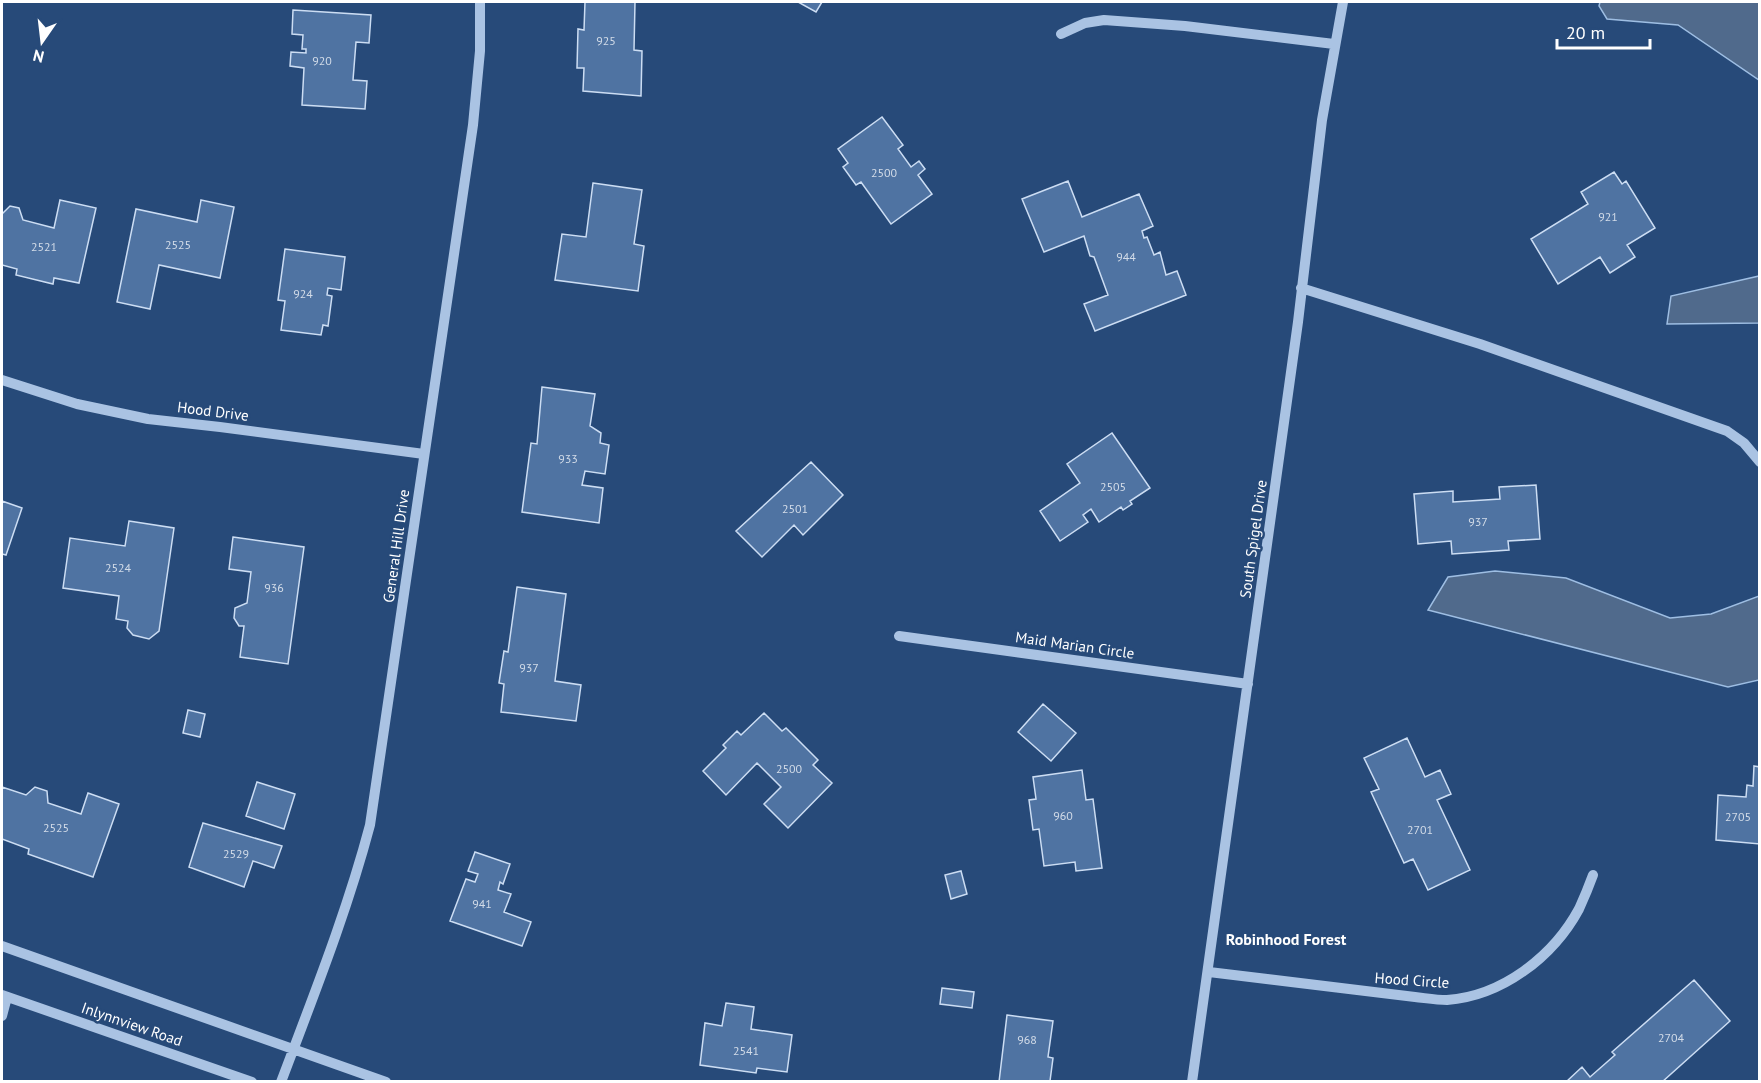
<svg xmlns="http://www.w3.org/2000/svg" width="1761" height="1083" font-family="'PT Sans',sans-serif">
<rect width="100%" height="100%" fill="#274a79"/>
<path fill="#506a8c" stroke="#9ebee3" stroke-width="1.5" d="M 1600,2 L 1759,2 L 1759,80 L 1678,25 L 1607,19 L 1599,6 Z
M 1759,276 L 1759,323 L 1667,324 L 1671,296 Z
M 1495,571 L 1566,578 L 1670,618 L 1711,614 L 1759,596 L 1759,680 L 1728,687 L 1428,610 L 1448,577 Z"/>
<path fill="#4f73a2" stroke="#ccddf3" stroke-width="1.5" d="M 585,2 L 635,2 L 634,50 L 642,51 L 641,96 L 583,91 L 584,68 L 577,68 L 578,29 L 584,30 Z
M 798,2 L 822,2 L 816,12 Z
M 293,10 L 371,15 L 369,43 L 356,42 L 353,80 L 367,81 L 365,109 L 302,105 L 304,68 L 290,66 L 291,52 L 306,53 L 306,49 L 302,49 L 303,35 L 292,34 Z
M 882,117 L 903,145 L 898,149 L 911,167 L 919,161 L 925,169 L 918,175 L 932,194 L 891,224 L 861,182 L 856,185 L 843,167 L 848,163 L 838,149 Z
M 1614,172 L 1622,184 L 1626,181 L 1655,228 L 1627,245 L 1635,257 L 1610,273 L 1600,257 L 1558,284 L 1531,239 L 1588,204 L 1581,192 Z
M 1068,181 L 1082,217 L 1139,194 L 1153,226 L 1142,231 L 1144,238 L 1147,237 L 1154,255 L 1160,252 L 1166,275 L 1177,271 L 1186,295 L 1095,331 L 1084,304 L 1108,295 L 1094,257 L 1090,256 L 1084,236 L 1044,252 L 1022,199 Z
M 593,183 L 642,190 L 634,244 L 644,246 L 638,291 L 555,280 L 562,234 L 586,237 Z
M 60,200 L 96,208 L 79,283 L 54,278 L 53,284 L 16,275 L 17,269 L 2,265 L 2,214 L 10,206 L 19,208 L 23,220 L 54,228 Z
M 201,200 L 234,207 L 220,278 L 159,265 L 150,309 L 117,302 L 136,209 L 197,222 Z
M 285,249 L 345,257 L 341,290 L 328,288 L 327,295 L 332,296 L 328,326 L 323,325 L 321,335 L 281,330 L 285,301 L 278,300 Z
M 542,387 L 595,394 L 590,426 L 601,433 L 600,443 L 609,445 L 605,474 L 585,471 L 582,485 L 603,488 L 599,523 L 522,512 L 531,443 L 537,444 Z
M 1112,433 L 1150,488 L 1130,501 L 1132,504 L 1123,510 L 1121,507 L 1099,522 L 1091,509 L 1083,515 L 1088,522 L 1060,541 L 1040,511 L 1080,483 L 1067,464 Z
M 811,462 L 843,495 L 803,535 L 794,525 L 762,557 L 736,531 Z
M 1536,485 L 1540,539 L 1508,541 L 1509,550 L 1452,554 L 1451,541 L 1418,544 L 1414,494 L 1453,491 L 1453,502 L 1500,499 L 1499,487 Z
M 2,501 L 22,508 L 6,555 L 2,554 Z
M 129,521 L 174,528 L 159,631 L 149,639 L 133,635 L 127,628 L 128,621 L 116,619 L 119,596 L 63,588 L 70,538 L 125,546 Z
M 233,537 L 304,547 L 288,664 L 240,657 L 244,626 L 239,626 L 234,618 L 235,608 L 247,603 L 251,572 L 229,569 Z
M 517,587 L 566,594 L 555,681 L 581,685 L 576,721 L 501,712 L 504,684 L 499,683 L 504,651 L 508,652 Z
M 1043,704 L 1076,733 L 1051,761 L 1018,732 Z
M 188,710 L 205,714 L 200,737 L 183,733 Z
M 764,713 L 782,731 L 786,728 L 818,760 L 813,765 L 832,783 L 788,828 L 764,804 L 781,787 L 757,763 L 726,795 L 703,771 L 726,748 L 723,745 L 737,731 L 741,735 Z
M 1407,738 L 1425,777 L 1440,770 L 1451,794 L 1437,800 L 1470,870 L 1428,890 L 1413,859 L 1404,863 L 1371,792 L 1379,789 L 1364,758 Z
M 1754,766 L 1760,767 L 1760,844 L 1716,840 L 1718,795 L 1746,797 L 1747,785 L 1753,786 Z
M 1082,770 L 1086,800 L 1093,799 L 1102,868 L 1076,871 L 1075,862 L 1044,866 L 1039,829 L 1033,830 L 1029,800 L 1036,799 L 1033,777 Z
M 257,782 L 295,794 L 284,829 L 246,816 Z
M 2,787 L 26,795 L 35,787 L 47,791 L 48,803 L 81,814 L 88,793 L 119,804 L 93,877 L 28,854 L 29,849 L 2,839 Z
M 203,823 L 282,846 L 274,868 L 253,861 L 244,887 L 189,867 Z
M 475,852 L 510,864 L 503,884 L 500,882 L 498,890 L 511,894 L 504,912 L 531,922 L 522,946 L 450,921 L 466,879 L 475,882 L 478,874 L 468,871 Z
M 961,871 L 967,894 L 951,899 L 945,875 Z
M 1694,980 L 1730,1021 L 1662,1082 L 1566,1082 L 1582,1067 L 1590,1077 L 1615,1055 L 1612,1052 Z
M 942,988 L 974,992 L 972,1008 L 940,1004 Z
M 726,1003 L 754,1007 L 751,1029 L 792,1035 L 787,1072 L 757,1068 L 756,1073 L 700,1065 L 705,1023 L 722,1026 Z
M 1007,1015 L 1053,1021 L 1048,1057 L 1053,1058 L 1050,1081 L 1052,1082 L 999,1082 Z"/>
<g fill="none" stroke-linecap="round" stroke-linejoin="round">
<path stroke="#aac3e3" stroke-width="10" d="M 1061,34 L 1085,23 L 1104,20 L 1185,26 L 1334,44
M 1301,288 L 1480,344 L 1727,431 L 1744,443 L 1760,462
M 2,380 L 77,404 L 148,419 L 220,427 L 424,454
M 899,636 L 1248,684
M 2,946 L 386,1082
M 1209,972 L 1415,997 C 1425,998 1436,1000 1447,1000 C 1502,996 1553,957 1579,909 C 1584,898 1589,886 1593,875
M 2,995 L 252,1082
M 2,1016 L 7,997
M 281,1082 C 313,997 347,912 370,825 L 473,125 L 480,51 L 480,2
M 1192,1082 L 1298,322 L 1322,120 L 1343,2"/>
</g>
<g text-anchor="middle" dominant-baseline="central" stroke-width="5" stroke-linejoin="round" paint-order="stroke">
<g font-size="12" fill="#d3dce8">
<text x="606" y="40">925</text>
<text x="322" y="60">920</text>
<text x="884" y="172">2500</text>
<text x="1608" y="216">921</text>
<text x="178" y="244">2525</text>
<text x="44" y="246">2521</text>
<text x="1126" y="256">944</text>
<text x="303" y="293">924</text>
<text x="568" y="458">933</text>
<text x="1113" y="486">2505</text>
<text x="795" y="508">2501</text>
<text x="1478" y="521">937</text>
<text x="118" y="567">2524</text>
<text x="274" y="587">936</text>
<text x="529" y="667">937</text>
<text x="789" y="768">2500</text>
<text x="1063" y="815">960</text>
<text x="1738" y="816">2705</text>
<text x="56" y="827">2525</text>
<text x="1420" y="829">2701</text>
<text x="236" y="853">2529</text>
<text x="482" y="903">941</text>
<text x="1671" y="1037">2704</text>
<text x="1027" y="1039">968</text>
<text x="746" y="1050">2541</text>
</g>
<g font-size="15" fill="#fff" stroke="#274a79">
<text transform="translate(213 411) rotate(7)">Hood Drive</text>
<text transform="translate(1253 539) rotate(-82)">South Spigel Drive</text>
<text transform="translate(396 546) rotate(-82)">General Hill Drive</text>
<text transform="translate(1075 645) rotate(8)">Maid Marian Circle</text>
<text transform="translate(1412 980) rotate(4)">Hood Circle</text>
<text transform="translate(132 1024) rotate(19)">Inlynnview Road</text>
</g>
<g font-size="16" font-weight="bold" fill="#fff" stroke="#274a79">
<text x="1286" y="939">Robinhood Forest</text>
</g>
</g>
<rect width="1761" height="1083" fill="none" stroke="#ffffff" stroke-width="6"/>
<g transform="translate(42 42) rotate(194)" stroke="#274a79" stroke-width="4.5" paint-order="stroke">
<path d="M0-4.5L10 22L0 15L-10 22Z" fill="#ffffff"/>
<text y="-9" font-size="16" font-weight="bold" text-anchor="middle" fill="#ffffff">N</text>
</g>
<path d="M1557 39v9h93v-9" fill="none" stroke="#ffffff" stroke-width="3"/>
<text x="1566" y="39" font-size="18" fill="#ffffff" stroke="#274a79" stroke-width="4.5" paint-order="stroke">20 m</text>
</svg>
